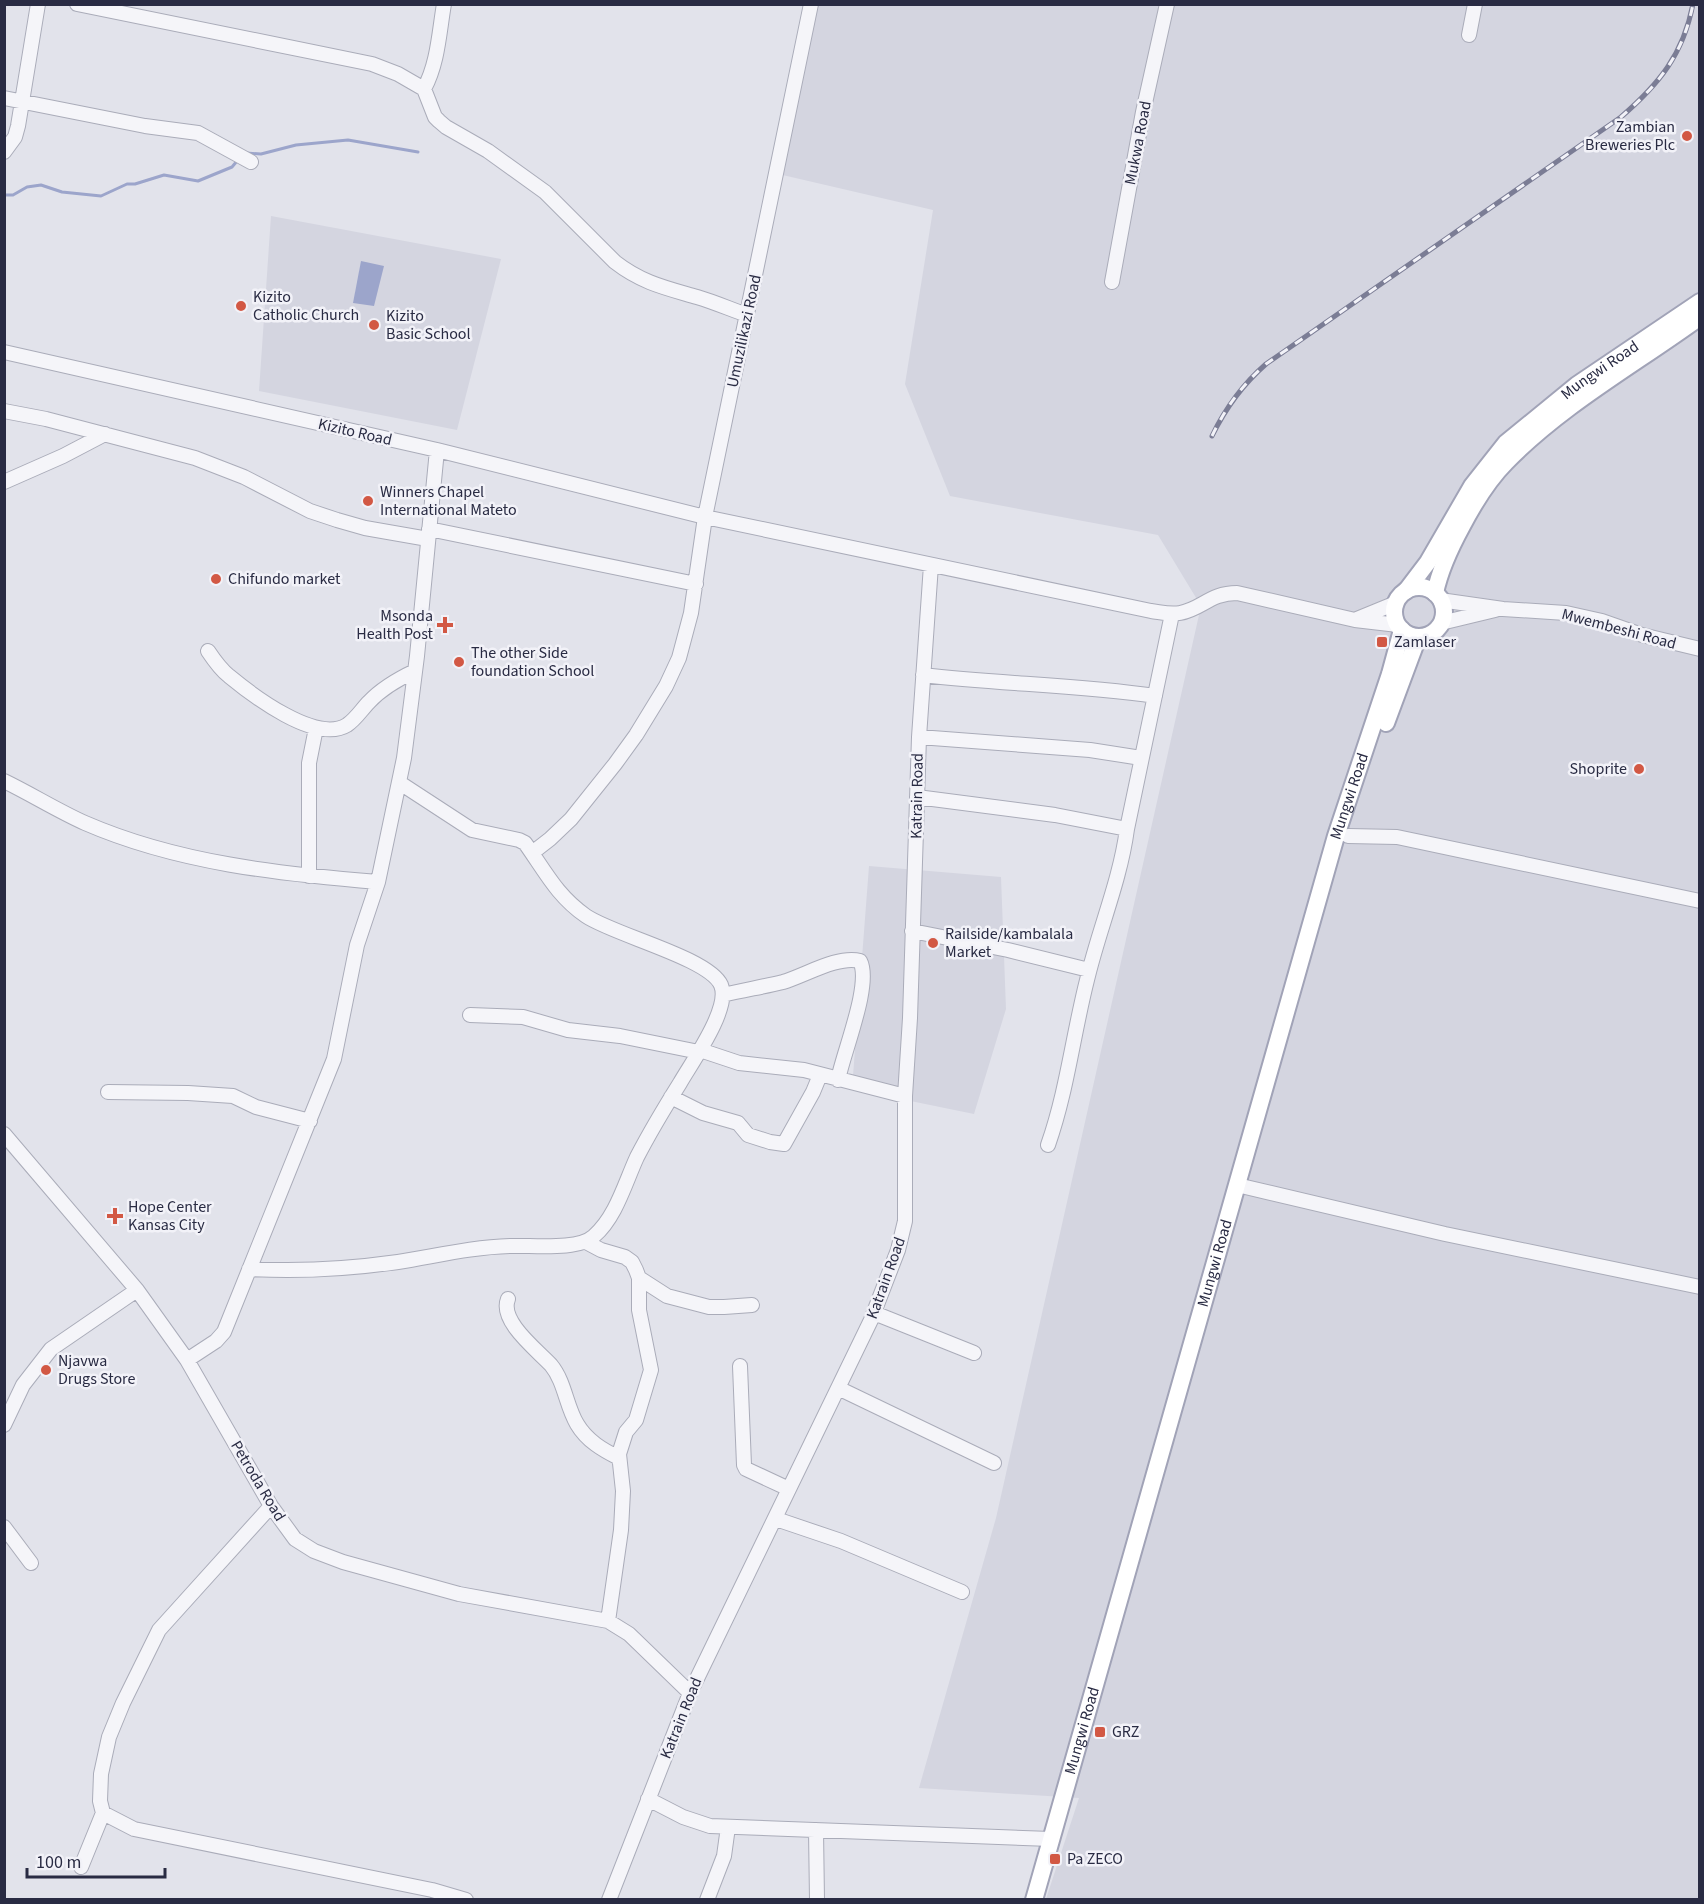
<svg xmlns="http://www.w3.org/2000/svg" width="1704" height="1904" font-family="'Source Sans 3',sans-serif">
<rect width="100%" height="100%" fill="#e2e3eb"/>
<path fill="#d4d5e0" d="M 807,5 L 1699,5 L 1699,1899 L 1046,1899 L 1079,1798 L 919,1788 L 996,1518 L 1201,606 L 1158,535 L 950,496 L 905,384 L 933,210 L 774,173 Z
M 271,216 L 501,259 L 457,430 L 259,391 Z
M 869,866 L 1001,877 L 1006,1009 L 974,1114 L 852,1089 Z"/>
<path fill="#9ca5cb" d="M 361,261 L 384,266 L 374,306 L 353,303 Z"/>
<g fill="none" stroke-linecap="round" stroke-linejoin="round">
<path stroke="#9ca5cb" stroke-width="3" d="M 246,153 L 261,154 L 296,145 L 348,140 L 418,152
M 4,195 L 13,195 L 27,187 L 41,185 L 62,192 L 101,196 L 127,184 L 135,184 L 164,175 L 198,181 L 232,167 L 237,161"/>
<g stroke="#aaacb9" stroke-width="16">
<path id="minor" d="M 77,4 L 372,64 L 398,74 L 424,89 L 435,117 L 439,121 L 446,127 L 488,151 L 545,192 L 615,262 C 642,283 666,288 697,297 C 714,302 730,309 747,315
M 1469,35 L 1475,4
M 424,89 C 438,63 439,33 444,4
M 4,98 L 145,126 L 198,133 L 251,162
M 4,152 L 15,137 L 18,126 L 38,4
M 1112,282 L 1143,112 L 1167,4
M 4,352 L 437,450 L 705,517 L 1151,611 C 1160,612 1170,615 1180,613 C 1202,609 1210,593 1237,593 L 1355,620 L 1398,625
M 4,411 L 46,419 L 195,458 L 244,477 L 310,511 L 337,520 L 365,528 L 428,539
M 4,482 L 63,456 L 105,434
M 429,529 L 696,584
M 1440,600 L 1503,609 L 1566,613 L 1602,621 L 1642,635 L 1700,649
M 1357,619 L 1396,603
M 1441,623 L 1495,610
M 208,651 C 214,660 220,669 229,676 C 252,695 316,744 347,725 C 356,719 362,709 369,702 C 382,688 398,679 415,671
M 923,675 C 1000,684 1078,685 1155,696
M 919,737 L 1090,750 L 1141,758
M 4,781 C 31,794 58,811 85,823 C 177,863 280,874 378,882
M 917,797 L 1055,815 L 1127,829 C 1120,881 1099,929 1087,980 C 1073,1035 1067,1091 1048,1145
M 1127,829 L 1172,614
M 1348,836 L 1397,837 L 1700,901
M 532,853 L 550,839 L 571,819 L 615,764 L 636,735 L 666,686 L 679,658 L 691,613 L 705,517 L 811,4
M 309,876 L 309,763 L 316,728
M 912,931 L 1008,950 L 1089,970
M 723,995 C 743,990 763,987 783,982 C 804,976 838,955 860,961 C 872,984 843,1053 838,1080
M 470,1015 L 523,1017 L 568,1030 L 620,1036 L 699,1052
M 700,1050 L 739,1063 L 804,1070 L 905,1096
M 108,1092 L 188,1093 L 233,1096 L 256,1107 L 310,1121
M 671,1097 L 703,1113 L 738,1123 L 748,1135 L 770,1142 L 784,1144 L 813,1092 L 820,1075
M 4,1134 L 137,1290 L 187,1360 L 271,1506 L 295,1539 L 314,1551 L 343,1562 L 459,1594 L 608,1621 L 629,1634 L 690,1693
M 1237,1185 L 1445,1234 L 1700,1287
M 586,1242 L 601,1250 L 625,1257 L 632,1262 L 636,1270 L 639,1278 L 639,1310 L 651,1370 L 636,1420 L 626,1432 L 619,1454 L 623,1491 L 621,1530 L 608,1621
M 249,1269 C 300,1272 348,1269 398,1262 C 436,1256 472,1247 510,1246 C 532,1245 578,1251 594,1236 C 616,1217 625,1183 637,1157 C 650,1132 665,1107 680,1083 C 692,1062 731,1008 721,985 C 709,958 614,935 586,916 C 557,896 545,871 525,843 L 519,840 L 472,830 L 400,783
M 639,1278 L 667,1296 L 709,1307 L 724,1307 L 752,1305
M 508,1299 C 499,1321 537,1350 551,1365 C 565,1382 566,1406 577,1424 C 587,1441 603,1450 619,1458
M 874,1313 L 974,1353
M 187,1360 L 216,1341 L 224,1332 L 334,1059 L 357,945 L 378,882 L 404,758 L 417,656 L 437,450
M 740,1366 L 744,1465 L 746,1469 L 789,1489
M 838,1388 L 994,1463
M 4,1425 L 23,1385 L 51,1349 L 137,1290
M 271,1506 L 159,1630 L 123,1703 L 109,1737 L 101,1774 L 100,1801 L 103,1813 L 134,1829 L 432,1890 L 466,1900
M 776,1519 L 841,1541 L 962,1592
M 4,1527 L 31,1563
M 648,1799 L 683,1817 L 710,1826 L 1051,1839
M 816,1830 L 817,1900
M 81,1867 L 103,1813
M 609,1900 L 690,1693 L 871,1320 L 898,1250 L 905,1221 L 905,1096 L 910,1018 L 919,737 L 931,565
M 707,1900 L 724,1856 L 728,1827"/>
</g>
<g stroke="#a1a3b7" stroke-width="20">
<g id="major">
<circle cx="1419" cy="612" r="25"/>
<path id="s1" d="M 1406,591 L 1428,562 L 1472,486 L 1506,443 L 1577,385 L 1700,302"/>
<path d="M 1435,593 C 1440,569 1450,548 1462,526 C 1474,503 1488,480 1506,462 C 1563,404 1634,365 1700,317"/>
<path d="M 1386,723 L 1418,637"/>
<path id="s2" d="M 1034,1900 L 1336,836 L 1390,674 L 1402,630"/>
</g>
</g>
<use href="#minor" stroke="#f5f5f9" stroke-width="14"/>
<use href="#major" stroke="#fff" stroke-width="16"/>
<g stroke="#7b7d95" stroke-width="5">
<path id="rail" d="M 1212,436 C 1226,407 1242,385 1266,364 L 1621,117 C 1659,84 1683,55 1693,4"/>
</g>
<use href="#rail" stroke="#f2f2f8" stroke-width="3" stroke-dasharray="9" stroke-linecap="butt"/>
</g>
<g fill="#d25844" stroke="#f2f2f8" stroke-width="2">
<circle cx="1687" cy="136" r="6"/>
<circle cx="241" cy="306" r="6"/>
<circle cx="374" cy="325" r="6"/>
<circle cx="368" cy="501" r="6"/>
<circle cx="216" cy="579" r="6"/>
<path d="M442 616h6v6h6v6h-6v6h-6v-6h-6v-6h6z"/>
<rect x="1376" y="636" width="12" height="12" rx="3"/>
<circle cx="459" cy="662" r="6"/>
<circle cx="1639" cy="769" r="6"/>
<circle cx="933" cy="943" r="6"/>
<path d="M112 1207h6v6h6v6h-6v6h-6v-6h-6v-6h6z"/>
<circle cx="46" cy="1370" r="6"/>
<rect x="1094" y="1726" width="12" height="12" rx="3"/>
<rect x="1049" y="1853" width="12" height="12" rx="3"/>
</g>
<g text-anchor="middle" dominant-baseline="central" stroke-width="5" stroke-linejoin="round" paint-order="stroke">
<g font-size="16" fill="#292b43" stroke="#f2f2f8" text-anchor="start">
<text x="1675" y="127" text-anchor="end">Zambian<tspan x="1675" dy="18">Breweries Plc</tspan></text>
<text x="253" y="297">Kizito<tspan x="253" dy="18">Catholic Church</tspan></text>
<text x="386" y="316">Kizito<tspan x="386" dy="18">Basic School</tspan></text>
<text x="380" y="492">Winners Chapel<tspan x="380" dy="18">International Mateto</tspan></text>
<text x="228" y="579">Chifundo market</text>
<text x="433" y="616" text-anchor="end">Msonda<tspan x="433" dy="18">Health Post</tspan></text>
<text x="1394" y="642">Zamlaser</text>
<text x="471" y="653">The other Side<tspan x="471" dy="18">foundation School</tspan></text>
<text x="1627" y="769" text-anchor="end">Shoprite</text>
<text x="945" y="934">Railside/kambalala<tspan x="945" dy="18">Market</tspan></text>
<text x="128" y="1207">Hope Center<tspan x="128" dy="18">Kansas City</tspan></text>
<text x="58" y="1361">Njavwa<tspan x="58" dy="18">Drugs Store</tspan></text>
<text x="1112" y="1732">GRZ</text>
<text x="1067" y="1859">Pa ZECO</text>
</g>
<g font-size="16" fill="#292b43" stroke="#f2f2f8">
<text transform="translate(1138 143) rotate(-79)">Mukwa Road</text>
<text transform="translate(744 331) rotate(-78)">Umuzilikazi Road</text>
<text stroke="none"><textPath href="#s1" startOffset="298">Mungwi Road</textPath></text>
<text transform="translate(355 432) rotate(13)">Kizito Road</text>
<text transform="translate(1619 629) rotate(15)">Mwembeshi Road</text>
<text transform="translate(917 796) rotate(-89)">Katrain Road</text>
<text stroke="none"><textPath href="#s2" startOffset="1148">Mungwi Road</textPath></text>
<text stroke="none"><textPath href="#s2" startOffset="662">Mungwi Road</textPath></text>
<text transform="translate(886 1278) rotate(-70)">Katrain Road</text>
<text transform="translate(258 1481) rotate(59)">Petroda Road</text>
<text transform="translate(681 1718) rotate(-68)">Katrain Road</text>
<text stroke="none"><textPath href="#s2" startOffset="176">Mungwi Road</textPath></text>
</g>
</g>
<rect width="1704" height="1904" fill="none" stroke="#292b43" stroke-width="12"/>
<path d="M27 1868v9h138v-9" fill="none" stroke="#292b43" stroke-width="3"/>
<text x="36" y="1868" font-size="18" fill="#292b43" stroke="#f2f2f8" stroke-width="4.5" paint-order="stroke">100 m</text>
</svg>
